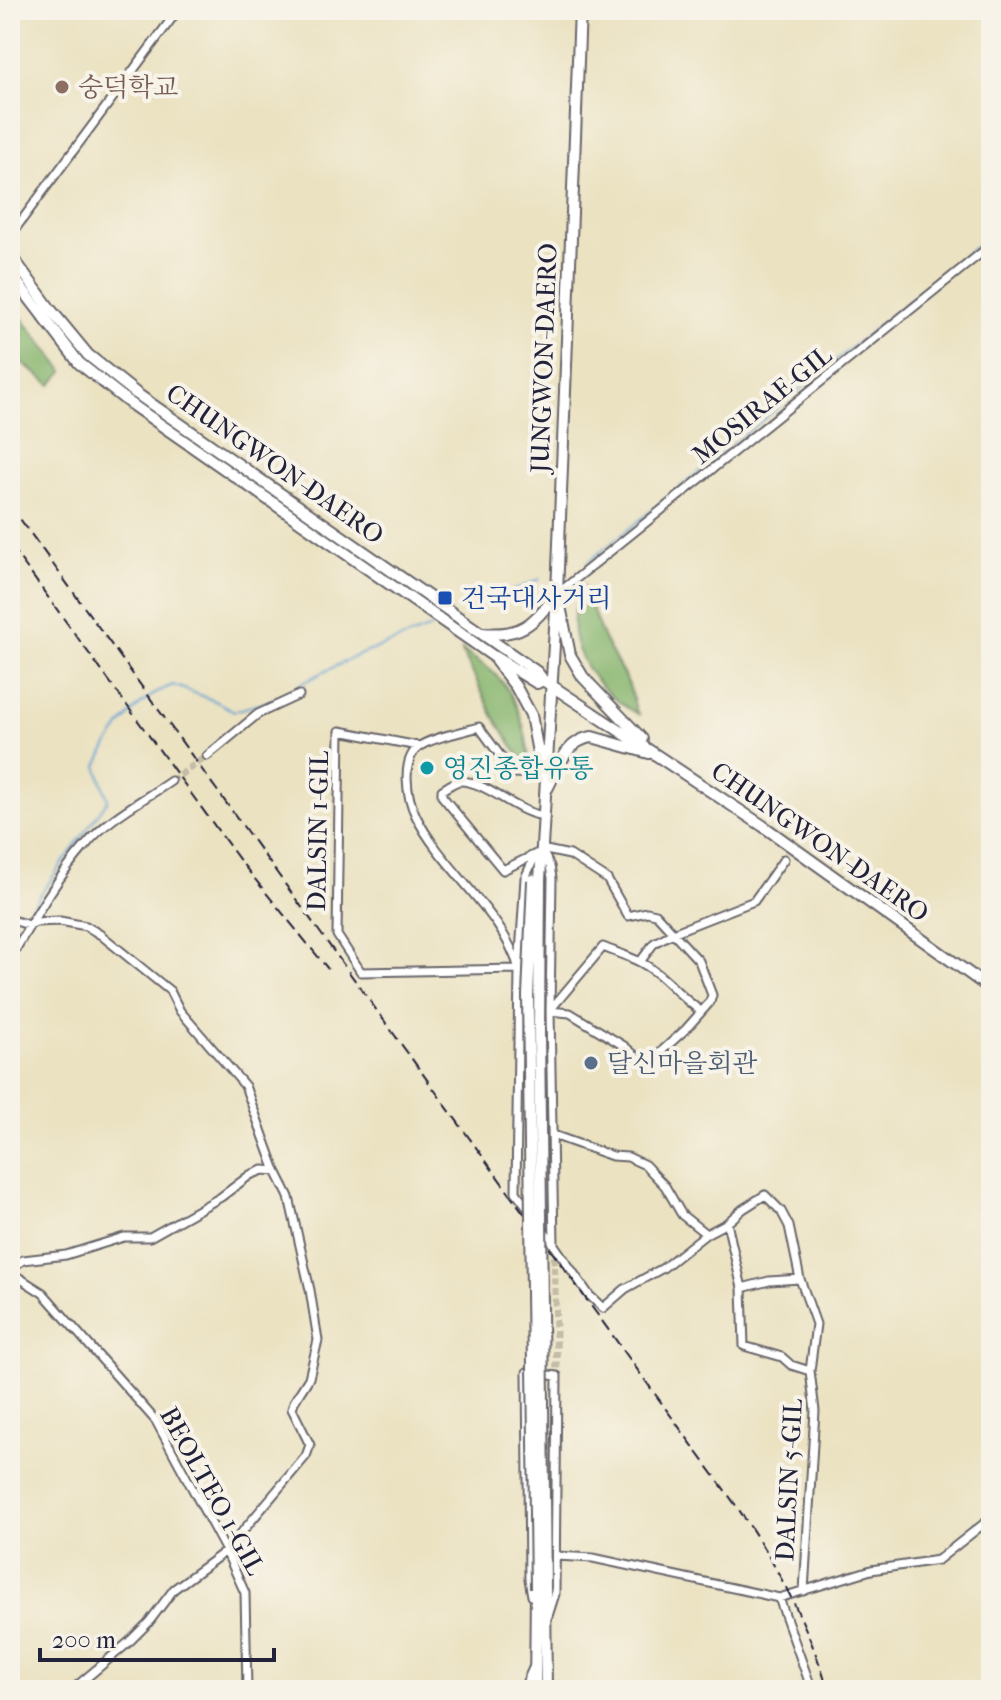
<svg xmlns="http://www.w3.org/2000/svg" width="1001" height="1700" font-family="'IM FELL French Canon','Noto Serif KR',serif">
<rect width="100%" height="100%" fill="#f7f3e8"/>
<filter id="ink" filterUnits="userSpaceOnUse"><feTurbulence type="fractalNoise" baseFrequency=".0125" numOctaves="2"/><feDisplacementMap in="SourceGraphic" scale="16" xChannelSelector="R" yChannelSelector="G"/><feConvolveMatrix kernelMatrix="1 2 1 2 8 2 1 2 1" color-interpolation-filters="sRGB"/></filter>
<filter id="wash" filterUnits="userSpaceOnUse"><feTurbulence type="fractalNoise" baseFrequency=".006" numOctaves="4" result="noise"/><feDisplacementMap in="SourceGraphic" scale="32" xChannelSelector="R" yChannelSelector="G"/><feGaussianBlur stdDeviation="1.8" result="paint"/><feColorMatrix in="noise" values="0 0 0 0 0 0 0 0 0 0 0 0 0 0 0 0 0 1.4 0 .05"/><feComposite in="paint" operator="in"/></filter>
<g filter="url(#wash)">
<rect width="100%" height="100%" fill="#ebe2c1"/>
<path fill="#88b66e" stroke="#556c54" stroke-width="2" d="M 10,303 L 64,371 L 51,385 L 10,353 Z
M 584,586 L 601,633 L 629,685 L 636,710 L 640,715 C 594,692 554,638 584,586 Z
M 461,649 C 472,658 486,665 496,675 C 518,697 527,732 529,762 L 526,764 L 521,759 L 493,715 Z"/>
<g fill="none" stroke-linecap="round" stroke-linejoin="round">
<path stroke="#5fa0d2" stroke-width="2" d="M 587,563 L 991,234
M 471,609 L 540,579
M 25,921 L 32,906 L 108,800 L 97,766 C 113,732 137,698 173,685 L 215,701 L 234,711 L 288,696 L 300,684 L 356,656 L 431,628
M 10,946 L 22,927"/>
</g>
</g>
<g filter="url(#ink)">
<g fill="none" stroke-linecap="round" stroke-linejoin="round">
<path stroke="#c3bca6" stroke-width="7" stroke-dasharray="7 3.5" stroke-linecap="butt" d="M 171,781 L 207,756
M 554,1246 L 557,1376"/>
<g stroke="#68656a" stroke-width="11">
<path id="street" d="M 10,236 L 178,10
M 557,594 L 991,245
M 418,746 L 340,731 L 337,935 L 361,972 L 519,969 C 503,912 441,868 416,816 C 407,798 400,759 420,746 C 433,737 463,732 479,727 L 513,773 L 542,774
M 207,756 L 258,714 L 299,695
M 541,849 L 570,855 L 607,879 L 628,916 L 647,912 L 656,914 L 699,961 L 712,995 L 710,1002 L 686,1029 L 646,1065 L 624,1046 L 570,1013 L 550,1011
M 542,851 L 550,866 L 552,878 L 550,1011 L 554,1245
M 536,854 L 503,870 L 442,796 L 442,790 C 447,787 454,782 459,781 C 484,780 513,810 539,815
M 12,920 L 29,925 L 36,922 L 60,921 L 86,926 L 101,935 L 170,991 L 180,1011 L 245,1086 L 276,1171 L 289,1197 L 310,1290 L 318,1340 L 309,1378 L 294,1402 L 292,1409 L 310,1445 L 306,1456 L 226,1551 L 174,1589 L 149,1622 L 129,1642 L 72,1690
M 10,959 C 33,920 56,879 86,845 C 108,818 142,801 171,781
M 640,962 L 654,943 L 675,932 L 754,901 L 784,859
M 551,1009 L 603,947 C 615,952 628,956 640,962 C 664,974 679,997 701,1011
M 553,1135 L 612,1156 L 628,1157 L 645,1165 L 665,1186 L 682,1215 L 706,1234 L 727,1223 L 742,1288 L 744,1346 L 782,1357 L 791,1365 L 810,1371 L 815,1411 L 804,1591
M 531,1212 L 516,1192 L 519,969 L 525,878 L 536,854
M 727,1223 L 743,1209 L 765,1195 L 781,1211 L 789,1226 L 800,1279 L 816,1324 L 810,1371
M 543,1229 L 589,1295 L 603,1308 L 625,1289 L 663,1268 L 706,1234
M 10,1269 L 23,1260 L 66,1255 L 124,1237 L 150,1237 L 221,1197 L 250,1175 L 263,1170 L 276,1171
M 10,1272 L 43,1293 L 156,1421 L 226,1551 L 245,1593 L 247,1690
M 742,1288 L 769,1281 L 800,1279
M 556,1556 L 593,1558 L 779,1598 L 812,1690
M 532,1596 L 529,1579 L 527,1372 L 557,1376 L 555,1594 L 548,1616
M 779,1598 L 871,1570 L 938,1560 L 991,1518
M 523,1690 L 533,1668"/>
</g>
<g stroke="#68656a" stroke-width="14">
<path id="secondary" d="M 10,254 L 50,309 L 88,355 L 137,394 L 537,672 L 543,680 L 763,826 L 991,989
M 10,273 L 79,363 L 131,404 L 493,656 L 537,683 L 543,680
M 561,611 L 570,655 L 583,677 L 642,739
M 482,633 C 523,637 533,623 557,594
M 496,661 L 516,687 L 531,715 L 542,774
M 547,789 C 558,768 566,740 592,737 L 649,753
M 540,880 L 557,594 L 580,10
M 545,1589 L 546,1690
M 535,1690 L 536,1589"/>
</g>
<use href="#street" stroke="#fff" stroke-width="7"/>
<use href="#secondary" stroke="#fff" stroke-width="10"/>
<path stroke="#22223b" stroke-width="2" stroke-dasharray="12 6" stroke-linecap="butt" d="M 10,505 L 737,1507 C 776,1563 808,1624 828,1690
M 10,545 L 241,862 L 328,969"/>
<g stroke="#68656a" stroke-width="14" stroke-linecap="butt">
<path id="secondary-bridge" d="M 533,880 L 528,995 L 536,1589
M 540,880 L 539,1030 L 545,1589"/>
</g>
<use href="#secondary-bridge" stroke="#fff" stroke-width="10"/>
</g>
</g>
<circle fill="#8d6e63" stroke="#f7f3e8" stroke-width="3" cx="62" cy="87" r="8"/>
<rect fill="#1a4fb4" stroke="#f7f3e8" stroke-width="3" x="437" y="590" width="16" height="16" rx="4"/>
<circle fill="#0f9aa8" stroke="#f7f3e8" stroke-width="3" cx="427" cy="768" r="8"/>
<circle fill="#5c6f8a" stroke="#f7f3e8" stroke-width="3" cx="591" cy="1063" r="8"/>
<g text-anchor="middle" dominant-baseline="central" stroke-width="8" stroke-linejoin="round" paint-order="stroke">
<g font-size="26" fill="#785e54" stroke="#f7f3e8" text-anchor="start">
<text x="78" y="87">숭덕학교</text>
</g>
<g font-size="26" fill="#22223b" stroke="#f7f3e8">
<text transform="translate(544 358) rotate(-88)">JUNGWON-DAERO</text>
<text transform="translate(762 405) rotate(-39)">MOSIRAE-GIL</text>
<text transform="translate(275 464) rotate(35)">CHUNGWON-DAERO</text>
<text transform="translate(318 831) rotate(-89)">DALSIN 1-GIL</text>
<text transform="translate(820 842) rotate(35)">CHUNGWON-DAERO</text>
<text transform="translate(789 1480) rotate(-87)">DALSIN 5-GIL</text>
<text transform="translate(212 1491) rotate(61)">BEOLTEO 1-GIL</text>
</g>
<g font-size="26" fill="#164399" stroke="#f7f3e8" text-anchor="start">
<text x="461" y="598">건국대사거리</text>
</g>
<g font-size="26" fill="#0d838f" stroke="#f7f3e8" text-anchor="start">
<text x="443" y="768">영진종합유통</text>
</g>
<g font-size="26" fill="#4e5e75" stroke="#f7f3e8" text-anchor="start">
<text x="607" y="1063">달신마을회관</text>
</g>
</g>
<rect width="1001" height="1700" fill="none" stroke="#f7f3e8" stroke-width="40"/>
<path d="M40 1648v12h234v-12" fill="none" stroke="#22223b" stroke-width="4"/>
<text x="52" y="1648" font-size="24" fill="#22223b" stroke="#f7f3e8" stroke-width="6" paint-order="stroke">200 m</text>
</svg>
